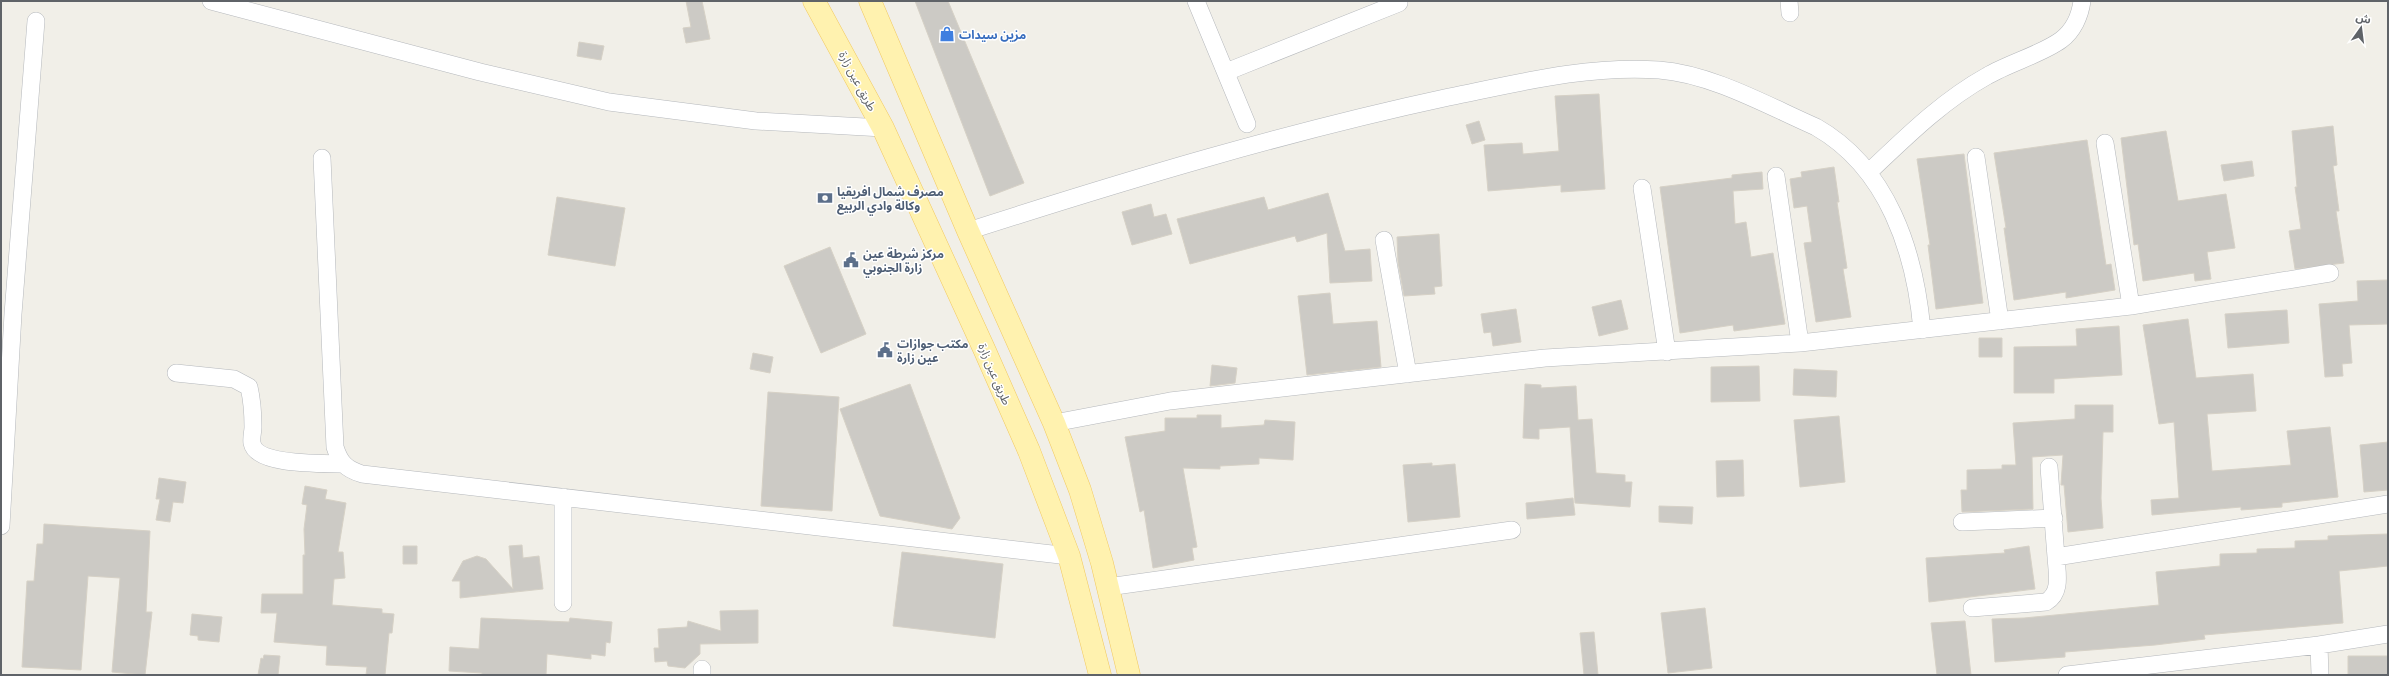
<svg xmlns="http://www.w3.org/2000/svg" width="2389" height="676" font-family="'PT Sans Narrow','Noto Sans Arabic',sans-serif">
<rect width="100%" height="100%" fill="#f1efe8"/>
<path fill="#cccac5" stroke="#d6d1c6" d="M 686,1 L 702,1 L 710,39 L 686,43 L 683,28 L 691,27 Z
M 915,1 L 948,1 L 1024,183 L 990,196 Z
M 579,42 L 604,46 L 601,60 L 577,56 Z
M 1599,94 L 1605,189 L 1561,192 L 1561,185 L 1488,191 L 1484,145 L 1522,143 L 1523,154 L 1559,151 L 1555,96 Z
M 1479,121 L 1485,140 L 1472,144 L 1466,125 Z
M 2333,126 L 2337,165 L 2333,166 L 2339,211 L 2336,211 L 2344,263 L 2295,269 L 2289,231 L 2301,229 L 2295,187 L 2297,187 L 2292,131 Z
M 2166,131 L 2178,201 L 2226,194 L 2235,248 L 2207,252 L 2211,279 L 2195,281 L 2194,273 L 2143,281 L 2138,244 L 2134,245 L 2121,138 Z
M 2087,140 L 2106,265 L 2111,264 L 2115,290 L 2066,298 L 2066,292 L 2014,300 L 2004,228 L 2006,228 L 1994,153 Z
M 1964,154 L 1983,303 L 1936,309 L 1928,245 L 1930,245 L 1917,159 Z
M 2252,161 L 2254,176 L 2224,181 L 2221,165 Z
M 1834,167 L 1839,202 L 1837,202 L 1847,268 L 1843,269 L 1851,317 L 1816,322 L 1804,243 L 1812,242 L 1807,206 L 1794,208 L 1790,179 L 1802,177 L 1801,172 Z
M 1762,172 L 1763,189 L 1733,191 L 1735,224 L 1746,222 L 1751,257 L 1773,253 L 1785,324 L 1734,331 L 1733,325 L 1680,333 L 1660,187 L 1732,178 L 1732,175 Z
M 1328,193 L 1345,251 L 1370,249 L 1372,281 L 1330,283 L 1327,233 L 1297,242 L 1295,236 L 1190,264 L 1177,219 L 1264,197 L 1268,210 Z
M 557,197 L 625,208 L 615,266 L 548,255 Z
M 1151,204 L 1154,217 L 1166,214 L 1172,234 L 1132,245 L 1122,212 Z
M 1439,234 L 1442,286 L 1434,287 L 1435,294 L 1404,296 L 1398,262 L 1397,237 Z
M 830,247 L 866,334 L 821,353 L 784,266 Z
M 2388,280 L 2388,324 L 2349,325 L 2352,363 L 2342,364 L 2343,376 L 2325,377 L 2319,304 L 2358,301 L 2357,281 Z
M 1330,293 L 1333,324 L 1377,321 L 1381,367 L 1307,375 L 1298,296 Z
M 1621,300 L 1628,329 L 1599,336 L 1592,307 Z
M 1516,309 L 1521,342 L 1493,346 L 1491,332 L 1484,333 L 1481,314 Z
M 2287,310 L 2289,343 L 2228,348 L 2225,314 Z
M 2188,319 L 2196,378 L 2253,374 L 2256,411 L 2207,414 L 2212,471 L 2291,465 L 2287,431 L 2330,427 L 2338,497 L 2282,503 L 2282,507 L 2241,510 L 2241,507 L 2152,515 L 2151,500 L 2179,498 L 2178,483 L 2174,422 L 2159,424 L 2143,325 Z
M 2119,326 L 2122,375 L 2054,379 L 2054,393 L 2014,393 L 2014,347 L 2077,346 L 2076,329 Z
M 1979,338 L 2002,338 L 2002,357 L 1979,357 Z
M 753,353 L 773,357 L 770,373 L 750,369 Z
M 1212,365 L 1237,368 L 1235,383 L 1210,386 Z
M 1759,366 L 1760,401 L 1711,402 L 1711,367 Z
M 1794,369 L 1837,371 L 1836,397 L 1793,395 Z
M 910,384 L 960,518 L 952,529 L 880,516 L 840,409 Z
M 1525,384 L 1541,385 L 1541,388 L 1576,386 L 1578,420 L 1592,419 L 1596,473 L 1625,475 L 1625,482 L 1632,482 L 1630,507 L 1575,503 L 1570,427 L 1539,429 L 1539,439 L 1523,438 Z
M 768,392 L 839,397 L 832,511 L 761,506 Z
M 2075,405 L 2113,405 L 2113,432 L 2103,432 L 2101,498 L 2103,528 L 2068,532 L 2064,485 L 2061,485 L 2063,455 L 2032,457 L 2033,509 L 1962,512 L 1961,490 L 1967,490 L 1967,470 L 2002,469 L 2002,465 L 2016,465 L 2013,423 L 2075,419 Z
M 1197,415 L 1221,415 L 1221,428 L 1264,425 L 1265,420 L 1295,422 L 1293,460 L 1259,458 L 1259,464 L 1220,466 L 1220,469 L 1183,468 L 1197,547 L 1192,548 L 1194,560 L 1153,568 L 1144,510 L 1140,512 L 1125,437 L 1165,431 L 1165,418 L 1197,418 Z
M 1839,416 L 1845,482 L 1800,487 L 1794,420 Z
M 2388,442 L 2388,490 L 2364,492 L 2360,445 Z
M 1743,460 L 1744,496 L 1717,497 L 1716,461 Z
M 1432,463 L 1432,466 L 1455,464 L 1460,517 L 1408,522 L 1403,465 Z
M 159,478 L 186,482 L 183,503 L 173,502 L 170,522 L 156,520 L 160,499 L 156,499 Z
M 305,486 L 327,490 L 325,499 L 346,503 L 338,552 L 343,552 L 345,578 L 334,579 L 332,605 L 382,609 L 382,613 L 394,614 L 392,633 L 389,633 L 385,675 L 366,675 L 367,667 L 326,665 L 327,646 L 274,642 L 277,613 L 261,613 L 262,594 L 303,594 L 303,555 L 305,555 L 304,529 L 307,505 L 302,504 Z
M 1573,498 L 1575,515 L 1527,519 L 1526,503 Z
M 1659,506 L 1693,507 L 1692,524 L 1659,522 Z
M 44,524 L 150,531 L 146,612 L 152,612 L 145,675 L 112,672 L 120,578 L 88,576 L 81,670 L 22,667 L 27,581 L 34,581 L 37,544 L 43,544 Z
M 2388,534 L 2388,566 L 2339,571 L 2343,623 L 2204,635 L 2205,639 L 2155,645 L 2065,652 L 2065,657 L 1995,662 L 1992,619 L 2024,618 L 2159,605 L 2156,572 L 2220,566 L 2220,554 L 2257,553 L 2257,549 L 2295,548 L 2295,541 L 2328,540 L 2328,536 Z
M 522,545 L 523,558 L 539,556 L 543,589 L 460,598 L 460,581 L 452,581 L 463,561 L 477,556 L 486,559 L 513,589 L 509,546 Z
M 403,546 L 417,546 L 417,564 L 403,564 Z
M 2029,546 L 2035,589 L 1929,602 L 1926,558 L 2005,553 L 2004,550 Z
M 902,552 L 1003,564 L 995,638 L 893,626 Z
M 1705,608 L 1712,668 L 1668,673 L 1661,613 Z
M 758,610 L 758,643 L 700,644 L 700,654 L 685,668 L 668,666 L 667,661 L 655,662 L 654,648 L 659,648 L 658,629 L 687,627 L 688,621 L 721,631 L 720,611 Z
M 192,614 L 222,617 L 219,642 L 198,640 L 198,636 L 190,635 Z
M 481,618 L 569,622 L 570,618 L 612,622 L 610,643 L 606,642 L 605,656 L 591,654 L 591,659 L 547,654 L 546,675 L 482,675 L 482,673 L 449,671 L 450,647 L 479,649 Z
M 1965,621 L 1971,675 L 1937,675 L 1931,623 Z
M 1594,632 L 1598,675 L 1584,675 L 1580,633 Z
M 264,655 L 280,656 L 278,675 L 258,675 L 261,658 L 263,659 Z
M 2348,656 L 2388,656 L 2388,675 L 2348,675 Z"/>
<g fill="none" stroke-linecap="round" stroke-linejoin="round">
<g stroke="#b5b8bc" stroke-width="18">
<path id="street" d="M 211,1 L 480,72 L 609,102 L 756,121 L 883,128
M 1196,1 L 1247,124
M 1789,1 L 1790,13
M 1226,72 L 1399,3
M 2105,143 L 2131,306
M 1976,157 L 2000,321
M 322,158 L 335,447 C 340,463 346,469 362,474 L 1069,556
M 1869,172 C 1906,137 1942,101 1987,76 C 2009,63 2042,54 2061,40 C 2073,31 2080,16 2082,1
M 1776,176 L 1800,343
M 1642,188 L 1667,352
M 968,231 C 1127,180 1286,132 1449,97 C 1518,83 1588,65 1659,70 C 1712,74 1768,106 1816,127 C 1888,168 1915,252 1922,330
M 1384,240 L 1408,374
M 176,373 L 234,379 L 249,387 C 252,400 253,414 253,427 C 253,432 251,438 252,443 C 256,466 324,463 344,464
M 1054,423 L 1170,401 L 1545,358 L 1800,343 L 2131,306 L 2330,273
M 2049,467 L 2056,557 L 2388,504
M 1962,522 L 2054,518
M 1,526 L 13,314 L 36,21
M 1108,587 L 1512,530
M 563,603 L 563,497
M 1972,608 L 2046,602 C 2062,593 2057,573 2056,557
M 2319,645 L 2388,634
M 702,675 L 702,669
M 2067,675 L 2319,645 L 2320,675"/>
</g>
<g stroke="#f2c960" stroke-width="23">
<path id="primary" d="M 814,1 L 883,128 L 985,351 L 1029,451 L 1069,556 L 1100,675
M 870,1 L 968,231 L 1054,423 L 1080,490 L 1102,563 L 1129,675"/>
</g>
<use href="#street" stroke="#fff" stroke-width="17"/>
<use href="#primary" stroke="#fff2af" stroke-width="22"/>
</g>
<defs>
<g id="shop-bare" transform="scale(1.2)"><path d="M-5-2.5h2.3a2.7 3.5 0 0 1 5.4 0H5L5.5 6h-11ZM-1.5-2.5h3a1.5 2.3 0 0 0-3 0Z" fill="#3f7fe0" stroke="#fff" stroke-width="2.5" paint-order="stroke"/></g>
<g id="bank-bare" transform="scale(1.2)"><path d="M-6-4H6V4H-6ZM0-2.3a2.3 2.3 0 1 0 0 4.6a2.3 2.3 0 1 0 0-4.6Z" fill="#5c6f8a" stroke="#fff" stroke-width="2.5" paint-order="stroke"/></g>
<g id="civic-bare" transform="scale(1.2)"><path d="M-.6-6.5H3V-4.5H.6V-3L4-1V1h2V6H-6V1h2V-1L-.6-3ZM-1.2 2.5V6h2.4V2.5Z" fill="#5c6f8a" stroke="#fff" stroke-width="2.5" paint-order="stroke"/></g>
</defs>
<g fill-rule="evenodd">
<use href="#shop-bare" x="947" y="34"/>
<use href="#bank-bare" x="825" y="198"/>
<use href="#civic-bare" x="851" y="260"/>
<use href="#civic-bare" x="885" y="350"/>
</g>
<g text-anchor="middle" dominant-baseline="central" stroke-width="3" stroke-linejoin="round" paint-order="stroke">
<g font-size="12" font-weight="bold" fill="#366cbe" stroke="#fff" text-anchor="start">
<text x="959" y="34">مزين سيدات</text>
</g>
<g font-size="12" fill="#5f6368" stroke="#fff">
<text transform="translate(858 81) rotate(62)">طريق عين زارة</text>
<text transform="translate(995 374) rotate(67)">طريق عين زارة</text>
</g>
<g font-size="12" font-weight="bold" fill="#4e5e75" stroke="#fff" text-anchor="start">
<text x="837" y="191">مصرف شمال افريقيا<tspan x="837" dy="14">وكالة وادي الربيع</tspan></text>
<text x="863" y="253">مركز شرطة عين<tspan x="863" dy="14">زارة الجنوبي</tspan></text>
<text x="897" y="343">مكتب جوازات<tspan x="897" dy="14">عين زارة</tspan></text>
</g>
</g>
<rect width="2389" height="676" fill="none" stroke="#5f6368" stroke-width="4"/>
<g transform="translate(2361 28) rotate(14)" stroke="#ffffff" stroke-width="3" paint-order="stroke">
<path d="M0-3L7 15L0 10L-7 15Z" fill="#5f6368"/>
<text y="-6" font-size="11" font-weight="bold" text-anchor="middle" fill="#5f6368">ش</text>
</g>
</svg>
